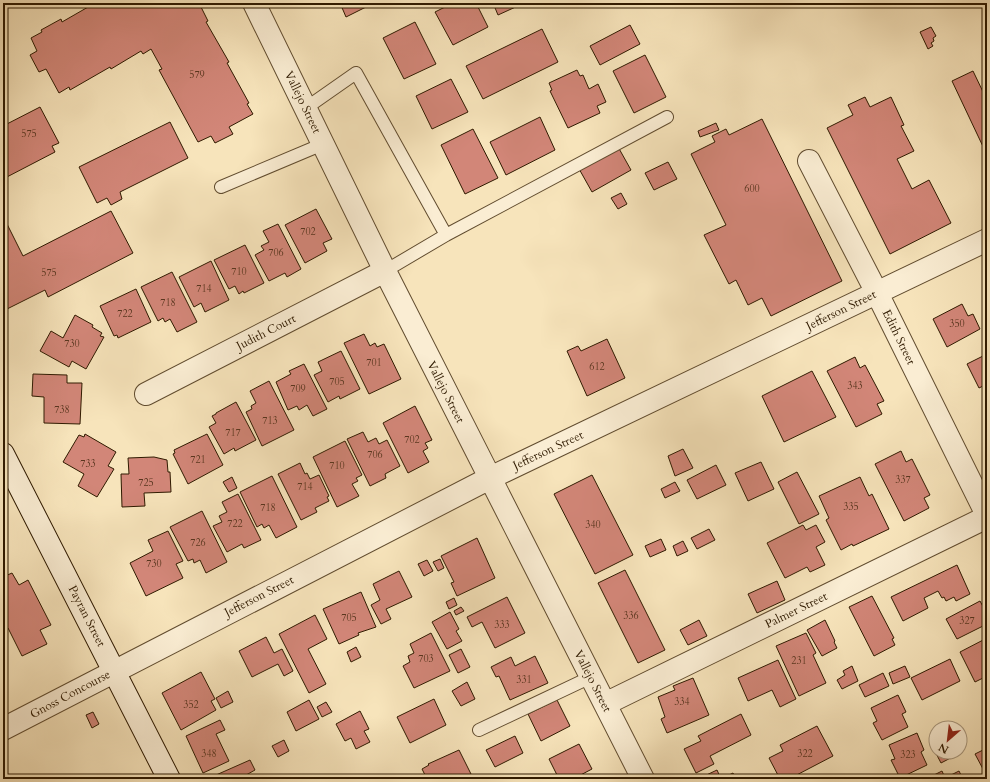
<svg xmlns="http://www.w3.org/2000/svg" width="990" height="782" font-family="Cardo,serif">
<rect width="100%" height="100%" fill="#f7e4bb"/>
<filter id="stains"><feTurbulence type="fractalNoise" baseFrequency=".005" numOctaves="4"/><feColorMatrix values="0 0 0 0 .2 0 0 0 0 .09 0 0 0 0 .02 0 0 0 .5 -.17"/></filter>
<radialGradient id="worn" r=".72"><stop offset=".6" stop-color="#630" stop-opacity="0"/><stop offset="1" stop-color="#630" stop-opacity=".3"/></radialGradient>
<path fill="#d28678" stroke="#2f1a00" d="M 95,3 L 199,3 L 208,21 L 206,22 L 229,62 L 227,63 L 249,103 L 247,104 L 253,114 L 229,127 L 233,134 L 215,143 L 211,136 L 198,142 L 159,70 L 162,69 L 151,49 L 143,54 L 141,51 L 111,69 L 110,67 L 70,90 L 69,87 L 59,93 L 46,69 L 39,72 L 30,55 L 37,51 L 31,38 L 42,32 L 41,30 L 61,19 L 62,22 Z
M 340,3 L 374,3 L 346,17 Z
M 453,3 L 476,3 L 488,27 L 453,45 L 435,12 Z
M 493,3 L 519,3 L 520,5 L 498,15 Z
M 415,22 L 436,64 L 404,79 L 383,38 Z
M 630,25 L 640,44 L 600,65 L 590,46 Z
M 931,27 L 936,36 L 933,38 L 934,41 L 931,43 L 933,46 L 928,49 L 920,32 Z
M 542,29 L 558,62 L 483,99 L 466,66 Z
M 645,55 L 666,97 L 634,113 L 613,71 Z
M 577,70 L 580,76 L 583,75 L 589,89 L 598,84 L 606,102 L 597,106 L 600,113 L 568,128 L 550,91 L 552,90 L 549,83 Z
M 973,71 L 985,96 L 987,97 L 987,155 L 952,81 Z
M 451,79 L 468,112 L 432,129 L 416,96 Z
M 865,97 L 870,107 L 891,97 L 904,125 L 901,126 L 914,151 L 897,159 L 912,189 L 929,180 L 951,223 L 890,254 L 827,128 L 853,115 L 848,105 Z
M 40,107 L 59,143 L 52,146 L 55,152 L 3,179 L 3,126 Z
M 540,117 L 555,150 L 506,175 L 490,142 Z
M 762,119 L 842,281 L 771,316 L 762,298 L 748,305 L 736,280 L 729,284 L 704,235 L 726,225 L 691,154 L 715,142 L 712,136 L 726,129 L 729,135 Z
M 170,122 L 188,158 L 120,192 L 122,199 L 111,205 L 107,198 L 97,203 L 79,167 Z
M 716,123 L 719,130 L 700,137 L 698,131 Z
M 473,129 L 498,178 L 465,194 L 441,145 Z
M 617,145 L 631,170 L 592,192 L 578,167 Z
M 668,162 L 677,179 L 654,190 L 645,173 Z
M 621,193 L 627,204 L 618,209 L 611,198 Z
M 316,209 L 332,239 L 323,243 L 327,251 L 305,263 L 285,225 Z
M 111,211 L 133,253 L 48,297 L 45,290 L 3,311 L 3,216 L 23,256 Z
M 278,224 L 301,269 L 287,277 L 285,273 L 269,281 L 255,255 L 264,250 L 261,246 L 269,242 L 263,231 Z
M 245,245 L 264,283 L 244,293 L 243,291 L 239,294 L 235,286 L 229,289 L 214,260 Z
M 211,261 L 229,300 L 205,312 L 201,303 L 194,307 L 179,277 Z
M 172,272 L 197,322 L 177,332 L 170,319 L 165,322 L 163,318 L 158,321 L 141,287 Z
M 136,289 L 151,322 L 118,338 L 117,335 L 114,336 L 100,306 Z
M 962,304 L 968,316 L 973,314 L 980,329 L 947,347 L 933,319 Z
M 75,315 L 93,325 L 92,327 L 102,333 L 100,336 L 104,337 L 86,369 L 72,361 L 69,367 L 40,351 L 51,331 L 63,338 Z
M 364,334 L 370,346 L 375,343 L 377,347 L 384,344 L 401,379 L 369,394 L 344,343 Z
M 607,339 L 625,378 L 587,396 L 567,351 L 578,346 L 581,351 Z
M 341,351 L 360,389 L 340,399 L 339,396 L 328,402 L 314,375 L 322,371 L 318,362 Z
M 987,354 L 987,384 L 979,388 L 967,364 Z
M 855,357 L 860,368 L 865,365 L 884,401 L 877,404 L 882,414 L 856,427 L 827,371 Z
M 304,364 L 327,409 L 313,416 L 307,405 L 299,410 L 297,406 L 288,410 L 276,382 L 291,374 L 289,371 Z
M 812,371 L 836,417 L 784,442 L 762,396 Z
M 33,374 L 67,375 L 67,383 L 82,383 L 80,424 L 44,423 L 44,397 L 32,396 Z
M 269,381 L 294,430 L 262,446 L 246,412 L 252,409 L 251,406 L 256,403 L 250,391 Z
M 236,402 L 256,440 L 235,451 L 234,448 L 224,454 L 209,427 L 216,423 L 212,416 L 216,414 L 216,413 Z
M 415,406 L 432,440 L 425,443 L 428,448 L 423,451 L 429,462 L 408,473 L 383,423 Z
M 363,432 L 368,442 L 376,438 L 379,444 L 387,440 L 400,466 L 385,474 L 386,478 L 370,486 L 347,439 Z
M 85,434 L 116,452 L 108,466 L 114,469 L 97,497 L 78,486 L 84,474 L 63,462 L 79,435 L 84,437 Z
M 207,434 L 223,465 L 188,484 L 173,454 L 175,453 L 174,450 Z
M 345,441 L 362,475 L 356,478 L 358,481 L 352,484 L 359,496 L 337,507 L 313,457 Z
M 683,449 L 693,468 L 675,476 L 668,456 Z
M 901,451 L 906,462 L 912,459 L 930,495 L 924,498 L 929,508 L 904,521 L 875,464 Z
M 154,457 L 167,460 L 168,472 L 170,472 L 171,492 L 144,493 L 145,506 L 122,507 L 121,474 L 129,474 L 128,458 Z
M 761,462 L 774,489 L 748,501 L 735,473 Z
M 300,463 L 305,474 L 307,473 L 310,479 L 319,475 L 329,496 L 327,497 L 329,501 L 315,508 L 317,512 L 301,520 L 278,474 Z
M 716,465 L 726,485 L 697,499 L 687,480 Z
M 797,472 L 819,514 L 799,524 L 778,482 Z
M 592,475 L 633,555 L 595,574 L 554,494 Z
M 272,476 L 297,527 L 276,538 L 269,525 L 264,528 L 262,524 L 257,527 L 240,492 Z
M 232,477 L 237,488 L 229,492 L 223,482 Z
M 860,477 L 869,496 L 872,494 L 889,529 L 853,546 L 852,544 L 841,550 L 826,520 L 829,518 L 819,496 Z
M 675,482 L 680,491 L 665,498 L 661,489 Z
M 238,494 L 261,540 L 244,548 L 242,544 L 227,552 L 213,526 L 222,522 L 219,516 L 227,512 L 222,502 Z
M 202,511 L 227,562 L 206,573 L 200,560 L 194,563 L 193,559 L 188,561 L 170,527 Z
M 803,525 L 806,530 L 816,525 L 825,542 L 816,547 L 825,565 L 810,572 L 807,567 L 785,578 L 767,543 Z
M 709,529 L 715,540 L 697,549 L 691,538 Z
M 168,531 L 183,561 L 176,564 L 183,578 L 146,596 L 130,563 L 153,551 L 148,540 Z
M 477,538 L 495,578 L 457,596 L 451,583 L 454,582 L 441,556 Z
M 661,539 L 666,550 L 650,557 L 645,546 Z
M 683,541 L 688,551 L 677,556 L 673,546 Z
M 440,559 L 444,568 L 438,571 L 433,562 Z
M 427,560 L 433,571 L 424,576 L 418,564 Z
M 957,565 L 970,594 L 956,601 L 954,597 L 946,601 L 944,597 L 942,598 L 938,591 L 924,598 L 928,608 L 903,621 L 891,597 Z
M 625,570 L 665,650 L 638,663 L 598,583 Z
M 399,571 L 412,597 L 386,609 L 391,619 L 381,624 L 371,605 L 380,600 L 373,584 Z
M 12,573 L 19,585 L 28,580 L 51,625 L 40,630 L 47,644 L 22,656 L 8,628 L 6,630 L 3,662 L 3,577 Z
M 777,581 L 785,600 L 757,613 L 748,594 Z
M 361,592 L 376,627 L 358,633 L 359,635 L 339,644 L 323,609 Z
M 872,596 L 894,638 L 892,639 L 895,645 L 874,656 L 849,607 Z
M 507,597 L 525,633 L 495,648 L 482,622 L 472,627 L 467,617 Z
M 454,598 L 457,605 L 449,609 L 446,602 Z
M 980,601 L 987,614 L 987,624 L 957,639 L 946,619 Z
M 461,607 L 464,611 L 456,615 L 454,611 Z
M 450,612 L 459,629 L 456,631 L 462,641 L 447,649 L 432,622 Z
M 315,615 L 327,639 L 308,649 L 326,684 L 309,693 L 279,634 Z
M 699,620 L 707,636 L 688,645 L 680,630 Z
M 825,620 L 835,641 L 834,642 L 837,648 L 822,656 L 807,630 Z
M 431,633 L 450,671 L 414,688 L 403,666 L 410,662 L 408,656 L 414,653 L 410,644 Z
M 806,633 L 816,653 L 813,655 L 826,683 L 799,696 L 776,646 Z
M 266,637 L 274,653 L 282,649 L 293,671 L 284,676 L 278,664 L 252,677 L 239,651 Z
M 987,638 L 987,676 L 975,682 L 960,652 Z
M 356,647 L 361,657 L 351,662 L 347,652 Z
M 461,649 L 470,667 L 458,673 L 449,655 Z
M 535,656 L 548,683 L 510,700 L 499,676 L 496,677 L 491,667 L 511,657 L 515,666 Z
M 950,659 L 960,681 L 922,700 L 911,678 Z
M 778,660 L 796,699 L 780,707 L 772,690 L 748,701 L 738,678 Z
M 852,666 L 858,681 L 842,689 L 837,680 L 845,675 L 843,671 Z
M 905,666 L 910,677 L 893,684 L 889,673 Z
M 201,672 L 215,699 L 211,701 L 216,710 L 181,730 L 162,693 Z
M 883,673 L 889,686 L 865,697 L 859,685 Z
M 693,678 L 709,715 L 667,733 L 661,719 L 665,717 L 658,697 L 675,690 L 673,686 Z
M 467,682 L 475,699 L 461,706 L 452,691 Z
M 228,691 L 233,702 L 221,708 L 216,698 Z
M 898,695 L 906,712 L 902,714 L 908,727 L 882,740 L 873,723 L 877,721 L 871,708 Z
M 434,699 L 446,725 L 410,743 L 397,717 Z
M 309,700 L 319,719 L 296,731 L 287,712 Z
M 557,700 L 570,726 L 541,741 L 528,714 Z
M 326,702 L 332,712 L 322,717 L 317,707 Z
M 360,711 L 369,729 L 364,731 L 370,742 L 356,749 L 351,738 L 345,741 L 336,724 Z
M 93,712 L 99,724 L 92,728 L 86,715 Z
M 741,714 L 751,735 L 710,756 L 714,764 L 696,773 L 684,749 L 701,741 L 698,736 Z
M 220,720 L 225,730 L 216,734 L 229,761 L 203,773 L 186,736 Z
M 817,726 L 833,756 L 789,779 L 780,779 L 769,758 L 783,751 L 780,745 Z
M 917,733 L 924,750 L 921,752 L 927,765 L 900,778 L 891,760 L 895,759 L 889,745 Z
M 515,736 L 523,753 L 495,767 L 486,750 Z
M 936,739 L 936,752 L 960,752 L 960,749 L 962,752 L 941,763 L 930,742 Z
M 284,740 L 289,751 L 278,757 L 272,746 Z
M 579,744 L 592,769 L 573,779 L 559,779 L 549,759 Z
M 987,748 L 987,767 L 983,769 L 975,754 Z
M 459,750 L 472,776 L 466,779 L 427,779 L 422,769 L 429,765 L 428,764 Z
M 250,760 L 255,770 L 239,779 L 207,779 Z
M 717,770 L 721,779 L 698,779 Z
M 942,771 L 945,778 L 959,771 L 963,779 L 926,779 Z
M 733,773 L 736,779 L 721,779 Z"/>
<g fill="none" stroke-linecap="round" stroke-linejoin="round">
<g stroke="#614c2f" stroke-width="14">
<path id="lane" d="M 306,108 L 356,73 L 446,235 L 667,117
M 221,187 L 323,144
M 385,271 L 446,235
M 479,730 L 591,677"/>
</g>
<g stroke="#614c2f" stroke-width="24">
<path id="street" d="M 254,3 L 385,271 L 643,779
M 809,161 L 877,293 L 987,515
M 146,394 L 385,271
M 605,704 L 987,517
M 3,729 L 490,478 L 987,240"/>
</g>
<g stroke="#2f1a00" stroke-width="24">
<path id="secondary" d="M 3,454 L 169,779"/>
</g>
<use href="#lane" stroke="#faedd3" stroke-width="12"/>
<use href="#street" stroke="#faedd3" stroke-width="22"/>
<use href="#secondary" stroke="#faedd3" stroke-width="22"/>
</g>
<g text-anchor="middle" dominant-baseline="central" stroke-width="3" stroke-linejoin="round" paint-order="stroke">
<g font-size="10" fill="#58351e">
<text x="197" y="75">579</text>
<text x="29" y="134">575</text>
<text x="752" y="189">600</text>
<text x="308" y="232">702</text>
<text x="276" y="253">706</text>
<text x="239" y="272">710</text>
<text x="49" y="273">575</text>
<text x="204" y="289">714</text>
<text x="168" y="303">718</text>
<text x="125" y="314">722</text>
<text x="957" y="324">350</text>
<text x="72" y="344">730</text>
<text x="374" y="363">701</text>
<text x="597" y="367">612</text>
<text x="337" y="382">705</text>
<text x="855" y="386">343</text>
<text x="298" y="389">709</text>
<text x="62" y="410">738</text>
<text x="270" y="421">713</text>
<text x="233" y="433">717</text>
<text x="412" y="440">702</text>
<text x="375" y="455">706</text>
<text x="198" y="460">721</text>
<text x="88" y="464">733</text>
<text x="337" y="466">710</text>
<text x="903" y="480">337</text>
<text x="146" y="483">725</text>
<text x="305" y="487">714</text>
<text x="851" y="507">335</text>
<text x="268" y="508">718</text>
<text x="235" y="524">722</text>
<text x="593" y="525">340</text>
<text x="198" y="543">726</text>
<text x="154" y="564">730</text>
<text x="631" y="616">336</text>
<text x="349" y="618">705</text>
<text x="967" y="621">327</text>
<text x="502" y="625">333</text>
<text x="426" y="659">703</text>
<text x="799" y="661">231</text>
<text x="524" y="680">331</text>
<text x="682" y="702">334</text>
<text x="191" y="705">352</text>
<text x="209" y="754">348</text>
<text x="805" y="754">322</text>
<text x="908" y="755">323</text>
</g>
<g font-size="12" fill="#2f1a00" stroke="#faedd3">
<text transform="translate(303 102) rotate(64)">Vallejo Street</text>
<text transform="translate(841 310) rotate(-26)">Jefferson Street</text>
<text transform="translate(266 332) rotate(-27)">Judith Court</text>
<text transform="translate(899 337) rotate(64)">Edith Street</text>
<text transform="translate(446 392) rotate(63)">Vallejo Street</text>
<text transform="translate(548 450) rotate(-25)">Jefferson Street</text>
<text transform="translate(259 596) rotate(-27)">Jefferson Street</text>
<text transform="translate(796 610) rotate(-26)">Palmer Street</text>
<text transform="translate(87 616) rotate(63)">Payran Street</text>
<text transform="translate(593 681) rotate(63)">Vallejo Street</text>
<text transform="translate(70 694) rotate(-28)">Gnoss Concourse</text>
</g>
</g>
<rect width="990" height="782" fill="none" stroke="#f7e4bb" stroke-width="16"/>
<rect x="4" y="4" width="982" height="774" fill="none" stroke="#2f1a00" stroke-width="2"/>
<rect x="8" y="8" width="974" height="766" fill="none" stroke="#2f1a00"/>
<g transform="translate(948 740) rotate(208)"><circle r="19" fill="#faedd3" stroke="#a9997f"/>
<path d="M0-3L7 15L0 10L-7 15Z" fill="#8f2418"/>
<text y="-6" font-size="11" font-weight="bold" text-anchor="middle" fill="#2f1a00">N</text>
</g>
<rect width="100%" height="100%" filter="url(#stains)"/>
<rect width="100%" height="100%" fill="url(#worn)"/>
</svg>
